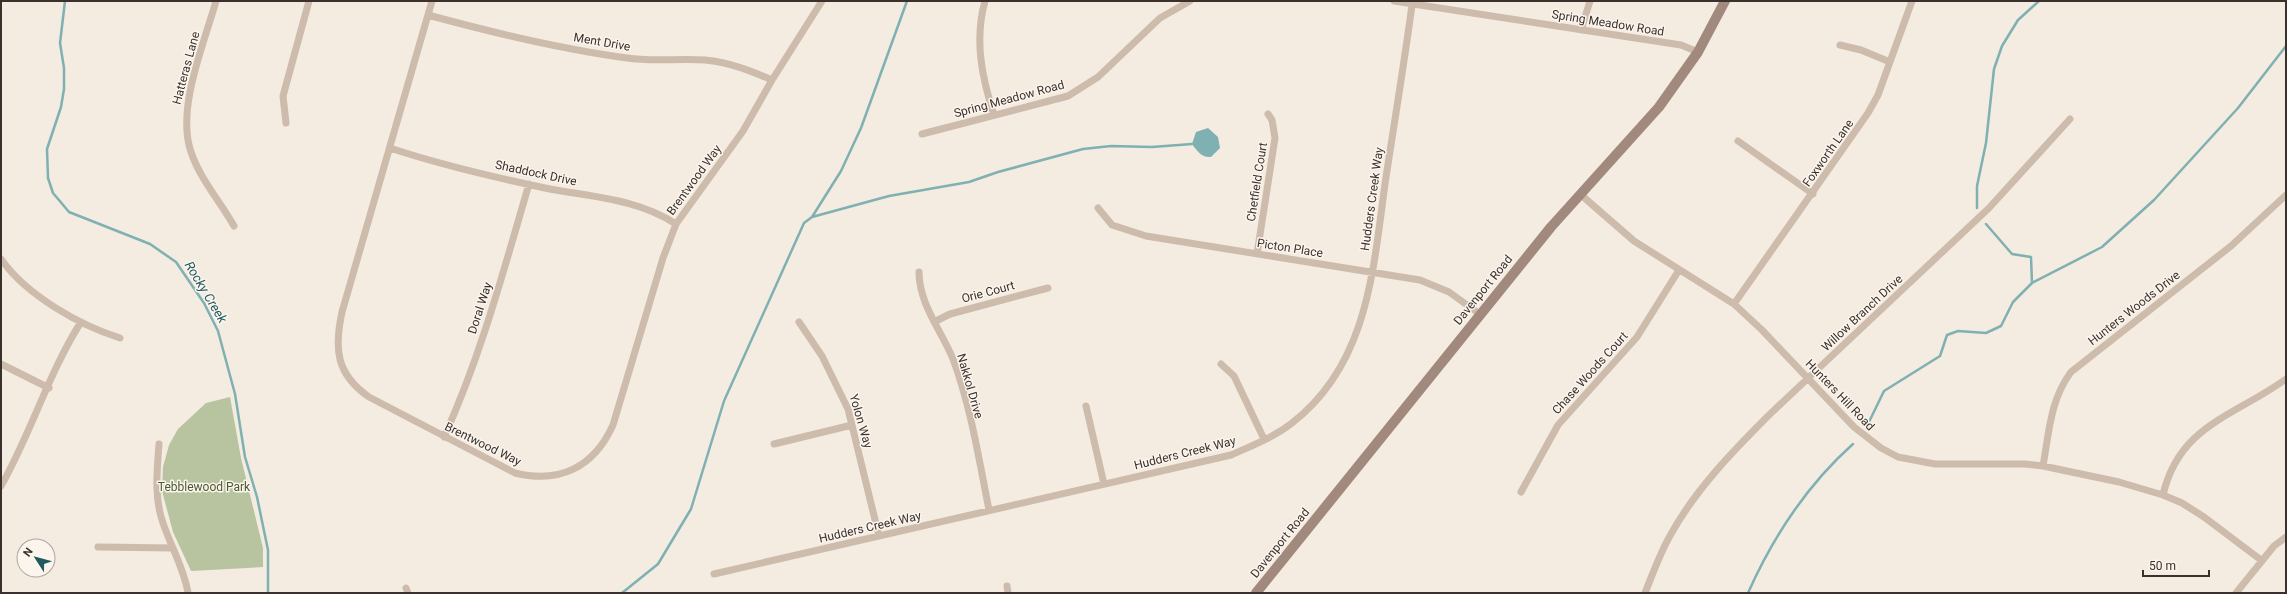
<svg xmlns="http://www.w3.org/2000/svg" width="2287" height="594" font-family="Roboto,sans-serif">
<rect width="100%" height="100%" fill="#f4ebe1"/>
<path fill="#b8c4a0" d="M 230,397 L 241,458 L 263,548 L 263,567 L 191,571 L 173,532 L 162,491 L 163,467 L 169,445 L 178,429 L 206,403 Z"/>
<path fill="#7fb0b2" d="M 1208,128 L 1218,137 L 1220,148 L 1211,157 C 1202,158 1197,151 1192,144 L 1196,132 Z"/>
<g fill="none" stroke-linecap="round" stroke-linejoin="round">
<path stroke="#7fb0b2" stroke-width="2.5" d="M 65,1 L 60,43 L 64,68 L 64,89 L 61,107 L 47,149 L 48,178 L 53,193 L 69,212 L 150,244 L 176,262 L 204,303 L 218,331 L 235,394 L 245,457 L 257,497 L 268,550 L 268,593
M 1977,208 L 1977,186 L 1986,143 L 1994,69 L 2002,46 L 2018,20 L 2039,1
M 812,217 L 841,171 L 861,128 L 907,1
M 1986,224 L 2012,254 L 2031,257 L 2032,283
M 1867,426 L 1884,391 L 1940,356 L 1947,335 L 1958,331 L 1986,333 L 2001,326 L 2013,302 L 2032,283 L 2102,247 L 2154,200 L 2238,108 L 2286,46
M 622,593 L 658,564 L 691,509 L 724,401 L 804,223 L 812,217 L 889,196 L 969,182 L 998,172 L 1083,149 L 1111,146 L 1152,147 L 1192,144
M 1748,593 C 1773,537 1807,485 1853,444"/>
<path stroke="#cdbbac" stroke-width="7" d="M 216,1 C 204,44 176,109 191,152 C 200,179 220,201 234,226
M 432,1 L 342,312 C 334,349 336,374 369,397 L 515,473 C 560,484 594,467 613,425 L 663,258 L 676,224 L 743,131 L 772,80 L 822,1
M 985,1 C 974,40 982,78 994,115
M 1394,1 L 1681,45 L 1698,52
M 428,15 C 494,33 560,49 627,58 C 653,62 679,58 705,60 C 729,62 751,71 772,80
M 1581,30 L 1590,1
M 1840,45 L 1861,50 L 1890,62
M 286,123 L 283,96 L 309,1
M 922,134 L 1068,96 L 1098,77 L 1160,18 L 1190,1
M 1738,141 L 1813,194
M 390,148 C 441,165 493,177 545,188 C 590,197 636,198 676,224
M 1580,194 L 1634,241 L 1734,304 L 1762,330 L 1854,427 L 1881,448 L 1898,457 L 1935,464 L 2025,464 L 2043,466 L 2119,482 L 2163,495 L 2182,503 L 2204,517 L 2261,560
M 1098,208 L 1112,225 L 1146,236 L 1420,280 L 1449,292 L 1481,315
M 1257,254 L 1275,138 L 1272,120 L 1268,114
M 1,259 C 26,295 79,325 120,338
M 919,272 C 919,304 941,330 953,359 C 971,407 979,460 989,510
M 1734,304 L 1868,113 L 1878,95 L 1912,1
M 799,322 L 822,356 L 848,409 L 879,536
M 934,322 L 950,314 L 1048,288
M 1,364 L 49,388
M 1221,364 L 1234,376 L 1264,439
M 1086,406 L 1104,484
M 444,437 C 481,356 504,269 529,184
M 159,444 C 157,471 154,498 163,523 C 171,547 184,568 188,593
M 774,444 L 852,425
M 2043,466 C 2049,433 2050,400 2071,372 L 2231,246 L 2286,195
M 1,486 C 31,433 49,372 81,322
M 1521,492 L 1558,425 L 1637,337 L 1679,270
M 2163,495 C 2179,425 2235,416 2286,379
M 98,547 L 173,548
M 714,574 L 1231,455 C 1252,446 1274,437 1292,423 C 1368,364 1373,271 1385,184 C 1394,124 1404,65 1412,5
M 1007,586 L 1008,593
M 406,588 L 408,593
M 1645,593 C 1653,573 1660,553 1671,534 C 1696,489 1733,451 1769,415 L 1989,208 L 2070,119
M 2236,593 L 2274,546 L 2286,537"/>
<path stroke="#a18a7d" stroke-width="10" d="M 1256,593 L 1551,227 L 1659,107 L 1698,52 L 1725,1"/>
</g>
<g text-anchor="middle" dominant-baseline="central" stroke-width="3" stroke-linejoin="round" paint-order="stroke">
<g font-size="12" fill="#3b302b" stroke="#fbf5ee">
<text transform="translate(1608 23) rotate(9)">Spring Meadow Road</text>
<text transform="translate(602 42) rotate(10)">Ment Drive</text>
<text transform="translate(186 68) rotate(-75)">Hatteras Lane</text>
<text transform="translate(1009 99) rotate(-15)">Spring Meadow Road</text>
<text transform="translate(1828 153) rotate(-55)">Foxworth Lane</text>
<text transform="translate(536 173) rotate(12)">Shaddock Drive</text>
<text transform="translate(694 180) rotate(-54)">Brentwood Way</text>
<text transform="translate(1257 182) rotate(-81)">Chetfield Court</text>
<text transform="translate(1372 199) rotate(-82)">Hudders Creek Way</text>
<text transform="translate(1290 248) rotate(9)">Picton Place</text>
<text transform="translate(1483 290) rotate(-51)">Davenport Road</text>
<text transform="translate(988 292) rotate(-15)">Orie Court</text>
<text transform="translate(480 308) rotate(-72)">Doral Way</text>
<text transform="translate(2134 308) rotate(-38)">Hunters Woods Drive</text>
<text transform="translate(1862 313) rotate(-43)">Willow Branch Drive</text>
<text transform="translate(1590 373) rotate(-48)">Chase Woods Court</text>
<text transform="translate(970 386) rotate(74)">Nakkol Drive</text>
<text transform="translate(1840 395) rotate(46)">Hunters Hill Road</text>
<text transform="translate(861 421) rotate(74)">Yolon Way</text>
<text transform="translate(483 444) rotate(26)">Brentwood Way</text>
<text transform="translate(1185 453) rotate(-14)">Hudders Creek Way</text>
<text transform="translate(870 527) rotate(-13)">Hudders Creek Way</text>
<text transform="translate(1280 543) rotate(-51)">Davenport Road</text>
</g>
<g font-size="12" fill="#4a5a2e" stroke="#fbf5ee">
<text x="204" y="487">Tebblewood Park</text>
</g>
<g font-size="13" font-style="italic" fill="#1f5a5e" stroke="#fbf5ee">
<text transform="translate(206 292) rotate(59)">Rocky Creek</text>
</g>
</g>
<rect width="2287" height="594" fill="none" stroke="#3b302b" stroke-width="4"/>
<g transform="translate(36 558) rotate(306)"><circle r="19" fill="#fbf5ee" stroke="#aea6a0"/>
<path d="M0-3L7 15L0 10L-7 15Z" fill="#1f5a5e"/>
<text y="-6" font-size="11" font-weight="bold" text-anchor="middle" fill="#3b302b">N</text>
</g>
<path d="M2143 570v6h66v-6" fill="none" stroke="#3b302b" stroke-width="2"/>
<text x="2149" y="570" font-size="12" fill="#3b302b" stroke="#fbf5ee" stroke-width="3" paint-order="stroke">50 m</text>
</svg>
